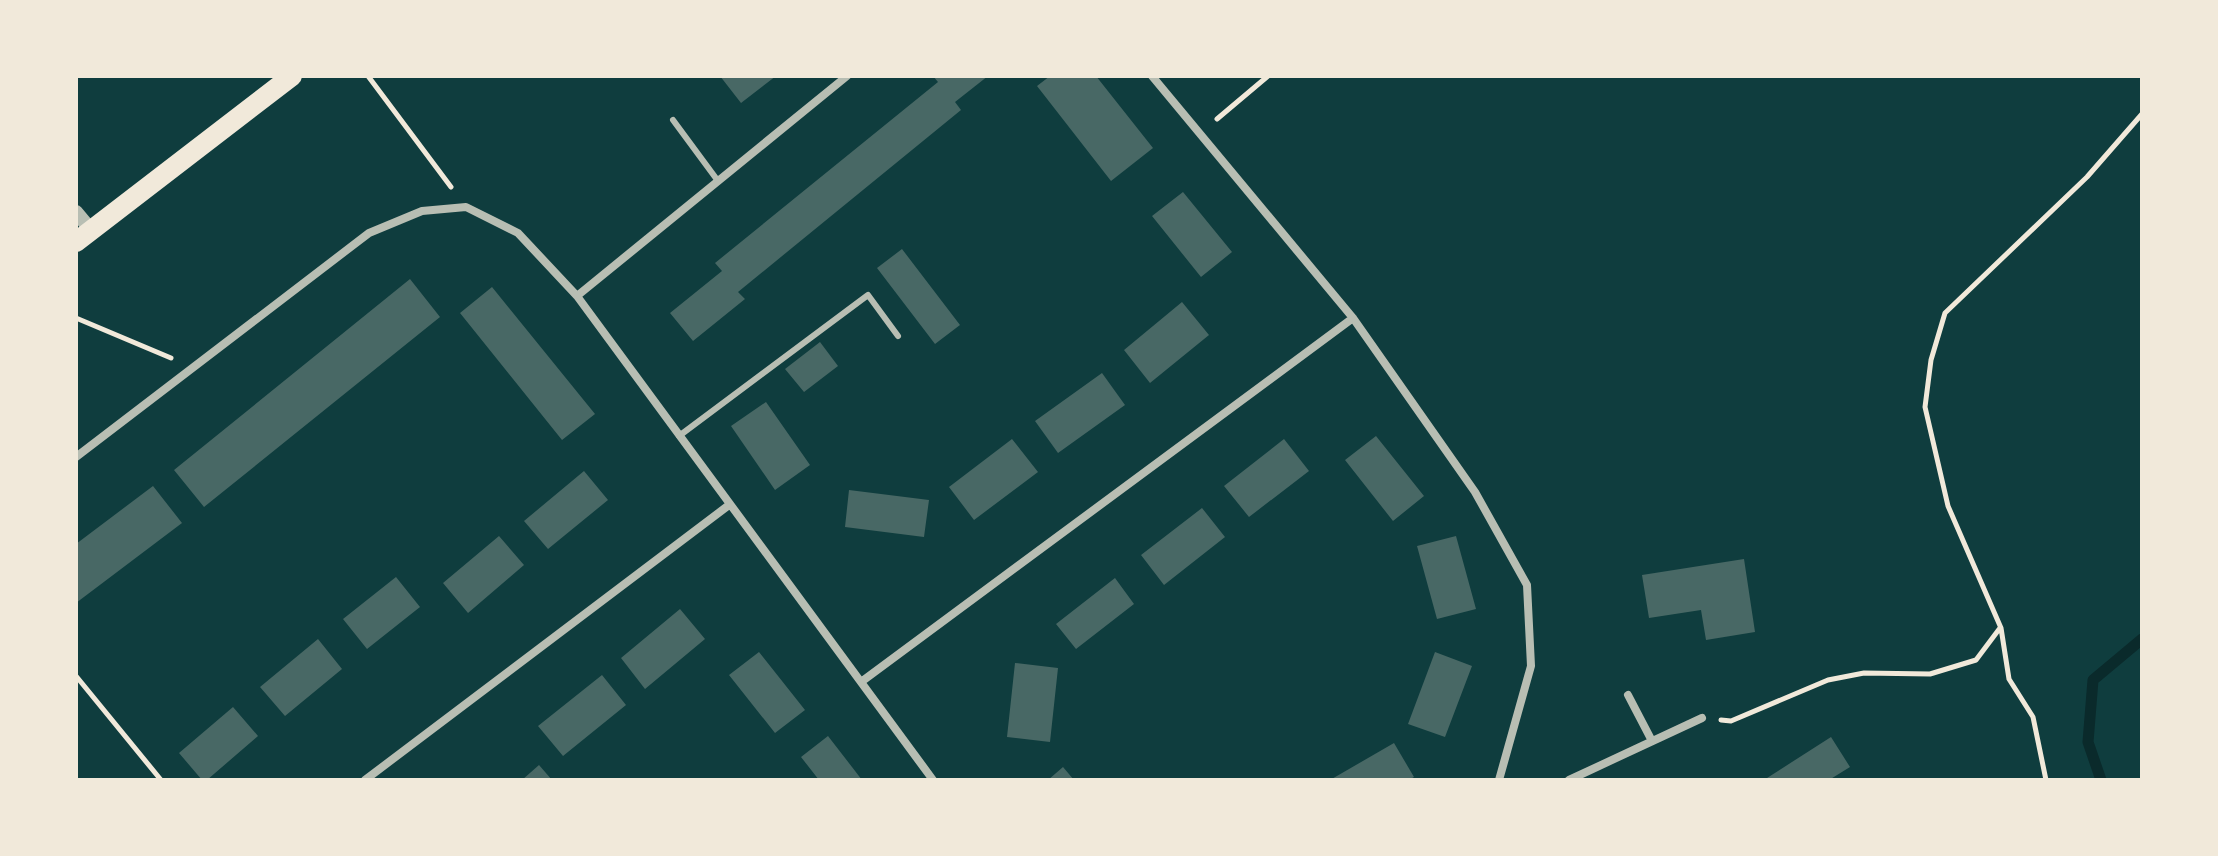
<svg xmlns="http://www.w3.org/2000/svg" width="2218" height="856" font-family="'Work Sans',sans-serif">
<rect width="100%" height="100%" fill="#0f3d3e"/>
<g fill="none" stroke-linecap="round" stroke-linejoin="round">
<path stroke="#0a2a2b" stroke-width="11" d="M 2101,780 L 2088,742 L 2093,680 L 2142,639"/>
</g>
<path fill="#486865" d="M 720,76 L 776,76 L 741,103 Z
M 933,76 L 988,76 L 955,102 L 961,110 L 738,292 L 745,299 L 693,341 L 670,313 L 722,271 L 715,263 L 938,82 Z
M 1050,76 L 1096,76 L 1153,148 L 1111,181 L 1037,86 Z
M 1183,192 L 1232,252 L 1201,277 L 1152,216 Z
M 902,249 L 960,325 L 935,344 L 877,268 Z
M 410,279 L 440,317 L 204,507 L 174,470 Z
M 492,287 L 595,414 L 562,440 L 460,313 Z
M 1182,302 L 1209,335 L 1150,383 L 1124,350 Z
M 820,342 L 838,366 L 804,392 L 785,369 Z
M 1102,373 L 1125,405 L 1058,453 L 1035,421 Z
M 766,402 L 810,465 L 775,490 L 731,426 Z
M 1376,436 L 1424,496 L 1393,521 L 1345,460 Z
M 1012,439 L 1038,472 L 974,520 L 949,487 Z
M 1284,439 L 1309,471 L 1249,517 L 1224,486 Z
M 584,471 L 608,500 L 548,549 L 524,521 Z
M 153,486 L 182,523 L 76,603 L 76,544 Z
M 849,490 L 929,500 L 924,537 L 845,527 Z
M 1202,508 L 1225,537 L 1164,585 L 1141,555 Z
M 499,536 L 524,565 L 468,613 L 443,583 Z
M 1456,536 L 1476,609 L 1437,619 L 1417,546 Z
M 1744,559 L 1755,632 L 1706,640 L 1701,610 L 1649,618 L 1642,575 Z
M 396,577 L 420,607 L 367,649 L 343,619 Z
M 1115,578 L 1134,604 L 1076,649 L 1056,624 Z
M 680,609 L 705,639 L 645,689 L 621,658 Z
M 318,639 L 342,669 L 285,716 L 260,687 Z
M 759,652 L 805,710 L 775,733 L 729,675 Z
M 1435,652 L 1472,666 L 1445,737 L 1408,724 Z
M 1015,663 L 1058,668 L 1050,742 L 1007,737 Z
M 602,675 L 626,705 L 563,756 L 538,726 Z
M 233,707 L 258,736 L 207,780 L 202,780 L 179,753 Z
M 828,736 L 852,767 L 862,780 L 819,780 L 801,757 Z
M 1831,737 L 1850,767 L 1829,780 L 1769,780 L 1767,778 Z
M 1394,743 L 1414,777 L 1409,780 L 1330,780 Z
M 539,765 L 552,780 L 522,780 Z
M 1063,767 L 1074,780 L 1048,780 Z"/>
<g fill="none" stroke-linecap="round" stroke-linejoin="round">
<path stroke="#f1e9da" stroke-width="5" d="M 368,76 L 451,187
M 1217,119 L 1268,76
M 76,318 L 171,358
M 76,676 L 161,780
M 1721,720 L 1731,721 L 1828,680 L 1864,673 L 1930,674 L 1976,660 L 2000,628
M 2046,780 L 2033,717 L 2009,679 L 2001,628 L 1948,506 L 1925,407 L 1931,360 L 1945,313 L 2087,177 L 2142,114"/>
<path stroke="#b8beb3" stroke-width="6" d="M 673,120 L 718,181
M 679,436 L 868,295 L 898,336"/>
<path stroke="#b8beb3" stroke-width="8" d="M 1152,76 L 1353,318 L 1475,492 L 1527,585 L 1531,666 L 1499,780
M 577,296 L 847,76
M 76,457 L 369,233 L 422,211 L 466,207 L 518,233 L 577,296 L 933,780
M 861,682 L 1353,318
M 1628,695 L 1652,741
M 365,780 L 729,505
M 1569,780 L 1702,718"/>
<path stroke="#b8beb3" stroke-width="14" d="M 76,212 L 91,230"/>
<path stroke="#f1e9da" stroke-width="20" d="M 76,242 L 292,76"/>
</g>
<rect width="2218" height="856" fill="none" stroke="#f1e9da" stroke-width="156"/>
</svg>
